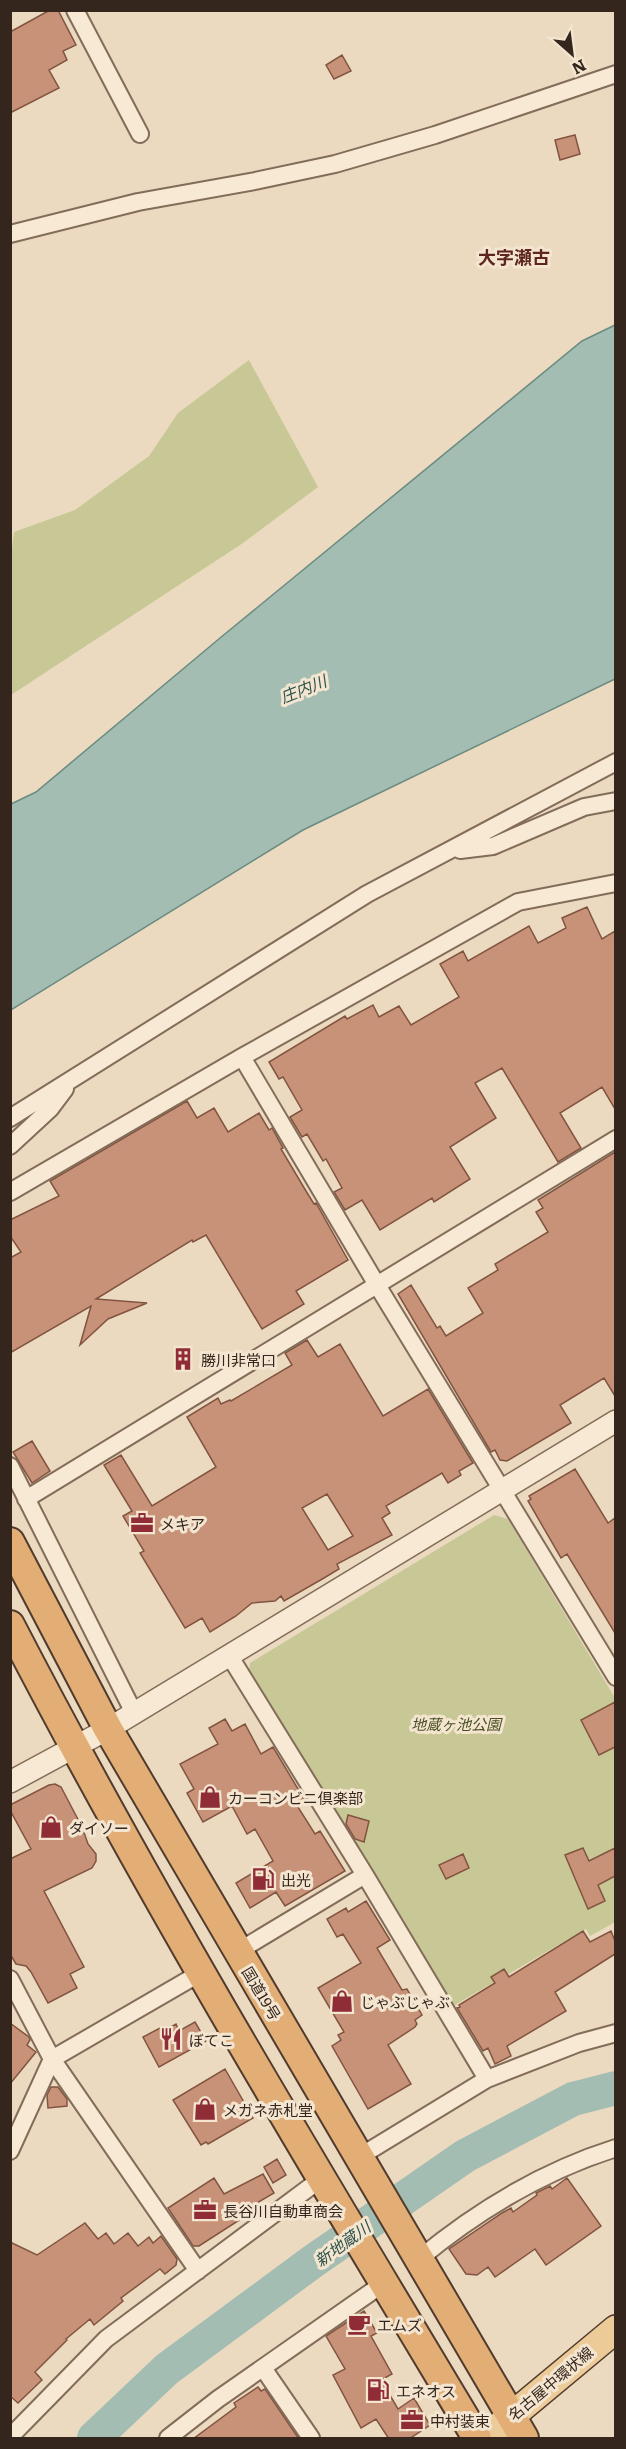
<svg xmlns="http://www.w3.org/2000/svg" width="626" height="2449" font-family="Literata,'Noto Sans JP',serif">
<rect width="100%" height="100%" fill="#ebdac0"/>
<path fill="#c7c895" d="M 249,360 L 318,487 L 243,543 L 11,695 L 10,563 L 14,532 L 75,510 L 149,456 L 178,413 Z
M 494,1515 L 508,1519 L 615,1698 L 615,1922 L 590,1936 L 586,1929 L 453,2006 L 249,1672 L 250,1663 Z"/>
<path fill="#a3bdb3" stroke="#6b8b80" stroke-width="1.5" d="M 615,325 L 615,679 L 303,830 L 11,1010 L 11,804 L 36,792 L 220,638 L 582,341 Z"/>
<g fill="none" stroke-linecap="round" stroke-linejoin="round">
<path stroke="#a3bdb3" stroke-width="34" d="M 94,2438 L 167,2369 L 312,2262 L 465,2156 L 573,2099 L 616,2088"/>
</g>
<path fill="#c89278" stroke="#815440" stroke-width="1.5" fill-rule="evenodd" d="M 50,10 L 58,10 L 76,45 L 63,51 L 67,60 L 49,70 L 59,88 L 10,113 L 10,32 Z
M 342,55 L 351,71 L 334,79 L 326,65 Z
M 575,135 L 580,154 L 560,160 L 555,140 Z
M 587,907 L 602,939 L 615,931 L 615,1109 L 602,1087 L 560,1113 L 581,1148 L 558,1162 L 502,1068 L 475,1083 L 496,1118 L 450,1147 L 470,1179 L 434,1202 L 432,1198 L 380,1230 L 362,1200 L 345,1210 L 334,1192 L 342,1188 L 326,1159 L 323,1161 L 307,1134 L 302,1137 L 290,1117 L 302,1110 L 283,1077 L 279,1079 L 269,1062 L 345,1016 L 347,1019 L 373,1005 L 379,1017 L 399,1006 L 411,1025 L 459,997 L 440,964 L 463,951 L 468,961 L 529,926 L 538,943 L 566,928 L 562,918 Z
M 187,1101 L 197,1118 L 214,1108 L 228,1132 L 259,1113 L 269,1130 L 272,1128 L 283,1148 L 281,1149 L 306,1191 L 314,1204 L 316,1203 L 348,1260 L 296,1291 L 304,1304 L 262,1329 L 206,1235 L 193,1242 L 192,1240 L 96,1299 L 147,1303 L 108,1319 L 80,1345 L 91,1306 L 10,1353 L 10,1258 L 21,1252 L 10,1236 L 10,1220 L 59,1196 L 50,1181 Z
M 615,1152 L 615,1396 L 604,1378 L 560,1405 L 571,1423 L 507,1461 L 500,1460 L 495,1450 L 491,1452 L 398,1294 L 411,1285 L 437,1328 L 440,1326 L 446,1336 L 483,1313 L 468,1288 L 498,1270 L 495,1264 L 548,1232 L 536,1212 L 543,1208 L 538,1200 Z
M 307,1340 L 318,1357 L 340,1344 L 383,1416 L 428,1389 L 473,1463 L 459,1471 L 461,1475 L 448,1483 L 442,1473 L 386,1506 L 390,1513 L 382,1518 L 392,1535 L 337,1564 L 339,1569 L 324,1578 L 284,1601 L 281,1596 L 275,1601 L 252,1603 L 236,1616 L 210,1632 L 202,1618 L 185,1628 L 140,1553 L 144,1551 L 123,1516 L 132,1511 L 104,1465 L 121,1455 L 152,1506 L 216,1467 L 187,1417 L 218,1398 L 221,1404 L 230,1400 L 231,1401 L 292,1365 L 285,1353 ZM 327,1494 L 353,1536 L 328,1550 L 302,1508 Z
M 32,1441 L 50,1471 L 32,1483 L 13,1452 Z
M 575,1469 L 608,1523 L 615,1518 L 615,1633 L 567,1554 L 561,1558 L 528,1501 L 531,1499 L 529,1496 Z
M 615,1702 L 615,1747 L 599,1755 L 581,1720 Z
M 225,1719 L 232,1731 L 245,1724 L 261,1754 L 273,1747 L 304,1799 L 296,1804 L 315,1834 L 320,1831 L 345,1871 L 285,1906 L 276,1892 L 250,1908 L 236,1883 L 273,1861 L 255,1829 L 247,1834 L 232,1806 L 203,1822 L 187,1793 L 194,1789 L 180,1764 L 218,1744 L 209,1728 Z
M 55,1784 L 61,1787 L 82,1827 L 88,1844 L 96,1854 L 96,1861 L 92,1868 L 44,1891 L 84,1967 L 70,1974 L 77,1988 L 48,2003 L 31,1972 L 26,1966 L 16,1964 L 10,1954 L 10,1859 L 31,1849 L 10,1810 L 10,1805 L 49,1785 Z
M 348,1815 L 369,1821 L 364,1842 L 355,1839 L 346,1824 Z
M 583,1848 L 589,1861 L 615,1848 L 615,1876 L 598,1885 L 605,1901 L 588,1909 L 565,1855 Z
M 463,1854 L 469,1868 L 446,1879 L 439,1865 Z
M 366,1901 L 390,1940 L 377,1948 L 402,1990 L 407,1989 L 422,2015 L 415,2020 L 417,2024 L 415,2027 L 388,2045 L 411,2084 L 368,2109 L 332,2046 L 341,2040 L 338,2035 L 344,2032 L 318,1988 L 361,1963 L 343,1934 L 337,1937 L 327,1919 L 346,1908 L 348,1912 Z
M 583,1931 L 590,1942 L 611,1931 L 615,1941 L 615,1954 L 555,1992 L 566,2011 L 507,2046 L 511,2056 L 495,2064 L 488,2048 L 483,2051 L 457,2008 L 460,2007 L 459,2005 L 495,1983 L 491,1977 L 504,1969 L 509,1977 Z
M 195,2022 L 206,2041 L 159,2067 L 143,2037 L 162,2027 L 164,2031 L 176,2024 L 179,2031 Z
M 10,2023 L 29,2037 L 30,2040 L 27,2045 L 36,2052 L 10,2084 Z
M 225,2069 L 253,2118 L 208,2144 L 206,2142 L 201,2145 L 173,2100 Z
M 51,2087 L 58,2087 L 67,2099 L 67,2106 L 48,2108 L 47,2095 Z
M 277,2159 L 286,2175 L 273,2183 L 264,2167 Z
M 263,2174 L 274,2193 L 238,2214 L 241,2219 L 199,2246 L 193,2246 L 168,2208 L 214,2178 L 224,2194 Z
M 567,2178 L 601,2226 L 546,2265 L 535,2249 L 495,2277 L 488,2267 L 477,2275 L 466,2274 L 449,2249 L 502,2213 L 511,2208 L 513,2212 L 537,2195 L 536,2193 L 550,2186 L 552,2189 Z
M 85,2223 L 98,2239 L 106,2233 L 114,2244 L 128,2233 L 138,2246 L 149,2237 L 153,2243 L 161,2236 L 177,2259 L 176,2265 L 165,2274 L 160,2269 L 121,2298 L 123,2301 L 94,2325 L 90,2319 L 66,2339 L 67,2340 L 35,2372 L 42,2380 L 18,2403 L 10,2396 L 10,2242 L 37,2255 Z
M 364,2311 L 377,2333 L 371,2336 L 392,2374 L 381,2380 L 398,2409 L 414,2398 L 430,2425 L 409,2439 L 389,2439 L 376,2419 L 361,2428 L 333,2375 L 345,2369 L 326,2336 Z
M 258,2387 L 261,2391 L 265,2389 L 299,2439 L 193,2439 L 236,2407 L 234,2403 Z"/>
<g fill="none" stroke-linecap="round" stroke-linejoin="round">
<g stroke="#836c59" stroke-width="20">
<path id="minor" d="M 75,10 L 140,134
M 10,234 L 138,202 L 255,181 L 335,164 L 435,135 L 616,74
M 460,850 L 493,846 L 584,807 L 616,801
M 242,1057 L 377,1285 L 616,1677
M 10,1118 L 367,894 L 616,762
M 10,1146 L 50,1109 L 65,1089
M 10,1192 L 242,1057 L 518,902 L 616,883
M 10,1466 L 134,1713
M 26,1499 L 616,1139
M 229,1655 L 365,1875 L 487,2079
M 237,1952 L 365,1875
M 10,1979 L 52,2059 L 198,2271
M 10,2151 L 52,2059 L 202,1972
M 359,2157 L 487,2079 L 579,2043 L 616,2033
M 419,2259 C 477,2211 543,2171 616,2148
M 263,2368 L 311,2438
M 10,2437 L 106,2339 L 322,2178
M 168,2438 L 218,2399 L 384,2283"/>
</g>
<g stroke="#836c59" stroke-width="24">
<path id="tertiary" d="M 10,1782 L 108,1729 L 616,1421"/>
</g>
<g stroke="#513b2d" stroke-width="30">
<path id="primary" d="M 485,2438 L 616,2329"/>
</g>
<g stroke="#513b2d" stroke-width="32">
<path id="trunk" d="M 10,1542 L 108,1729 L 524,2438
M 10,1625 C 154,1903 316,2170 477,2438"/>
</g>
<use href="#minor" stroke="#f7e9d3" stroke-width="16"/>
<use href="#tertiary" stroke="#f7e9d3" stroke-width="21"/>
<use href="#primary" stroke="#edcb99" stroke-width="27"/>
<use href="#trunk" stroke="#e2ae76" stroke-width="28"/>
</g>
<defs>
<g id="building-bare" transform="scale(1.8)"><path d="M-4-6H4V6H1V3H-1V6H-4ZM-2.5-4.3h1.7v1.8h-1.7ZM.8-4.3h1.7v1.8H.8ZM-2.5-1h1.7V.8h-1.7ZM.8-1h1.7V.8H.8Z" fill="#8f2c36" stroke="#f3e5cf" stroke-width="2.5" paint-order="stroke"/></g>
<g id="office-bare" transform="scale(1.8)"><path d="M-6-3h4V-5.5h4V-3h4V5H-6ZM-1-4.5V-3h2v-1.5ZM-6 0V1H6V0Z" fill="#8f2c36" stroke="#f3e5cf" stroke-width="2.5" paint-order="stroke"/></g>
<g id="shop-bare" transform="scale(1.8)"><path d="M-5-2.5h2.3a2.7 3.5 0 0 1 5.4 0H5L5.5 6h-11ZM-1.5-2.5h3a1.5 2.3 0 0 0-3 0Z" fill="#8f2c36" stroke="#f3e5cf" stroke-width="2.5" paint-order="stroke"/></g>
<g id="fuel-bare" transform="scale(1.8)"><path d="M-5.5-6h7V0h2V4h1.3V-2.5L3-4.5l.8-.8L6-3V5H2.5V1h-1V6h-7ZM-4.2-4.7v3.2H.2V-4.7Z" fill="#8f2c36" stroke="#f3e5cf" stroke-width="2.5" paint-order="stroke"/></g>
<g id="restaurant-bare" transform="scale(1.8)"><path d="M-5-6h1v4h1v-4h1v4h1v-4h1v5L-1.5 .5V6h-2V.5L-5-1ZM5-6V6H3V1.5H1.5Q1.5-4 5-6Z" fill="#8f2c36" stroke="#f3e5cf" stroke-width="2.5" paint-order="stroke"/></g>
<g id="cafe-bare" transform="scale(1.8)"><path d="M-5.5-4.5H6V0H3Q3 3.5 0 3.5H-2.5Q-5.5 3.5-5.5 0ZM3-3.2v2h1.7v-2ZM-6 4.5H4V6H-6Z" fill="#8f2c36" stroke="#f3e5cf" stroke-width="2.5" paint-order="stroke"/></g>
</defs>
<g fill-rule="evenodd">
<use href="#building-bare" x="183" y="1359"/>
<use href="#office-bare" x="142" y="1523"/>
<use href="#shop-bare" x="210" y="1797"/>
<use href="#shop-bare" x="51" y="1827"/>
<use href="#fuel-bare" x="263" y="1879"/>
<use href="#shop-bare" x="342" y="2001"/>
<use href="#restaurant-bare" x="171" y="2039"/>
<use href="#shop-bare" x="205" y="2109"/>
<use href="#office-bare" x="205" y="2210"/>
<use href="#cafe-bare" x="359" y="2324"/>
<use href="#fuel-bare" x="378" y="2390"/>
<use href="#office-bare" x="412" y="2420"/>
</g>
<g text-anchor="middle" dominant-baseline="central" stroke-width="6" stroke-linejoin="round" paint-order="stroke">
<g font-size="15" fill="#34261d" stroke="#f3e5cf" text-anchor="start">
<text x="201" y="1359">勝川非常口</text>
<text x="160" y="1523">メキア</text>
<text x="228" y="1797">カーコンビニ倶楽部</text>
<text x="69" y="1827">ダイソー</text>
<text x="281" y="1879">出光</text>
<text x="360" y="2001">じゃぶじゃぶ</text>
<text x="189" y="2039">ぼてこ</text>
<text x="223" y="2109">メガネ赤札堂</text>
<text x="223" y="2210">長谷川自動車商会</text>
<text x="377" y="2324">エムズ</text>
<text x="396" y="2390">エネオス</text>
<text x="430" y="2420">中村装束</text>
</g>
<g font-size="15" font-style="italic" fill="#484f24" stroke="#f3e5cf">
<text x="456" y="1723">地蔵ヶ池公園</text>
</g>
<g font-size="15" fill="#34261d" stroke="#f3e5cf">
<text transform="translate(262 1993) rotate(59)">国道19号</text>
<text transform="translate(550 2383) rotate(-40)">名古屋中環状線</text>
</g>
<g font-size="16" font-style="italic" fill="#2d534d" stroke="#f3e5cf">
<text transform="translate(303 688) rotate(-22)">庄内川</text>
<text transform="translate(342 2243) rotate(-36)">新地蔵川</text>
</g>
<g font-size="18" font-weight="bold" fill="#5e261e" stroke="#f3e5cf">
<text x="514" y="256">大字瀬古</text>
</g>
</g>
<rect width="626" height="2449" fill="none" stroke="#34261d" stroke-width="24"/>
<g transform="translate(572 54) rotate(152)" stroke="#f3e5cf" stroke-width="4.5" paint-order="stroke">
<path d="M0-4.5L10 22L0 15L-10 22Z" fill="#34261d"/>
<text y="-9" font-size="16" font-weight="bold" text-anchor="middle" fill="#34261d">N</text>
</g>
</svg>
